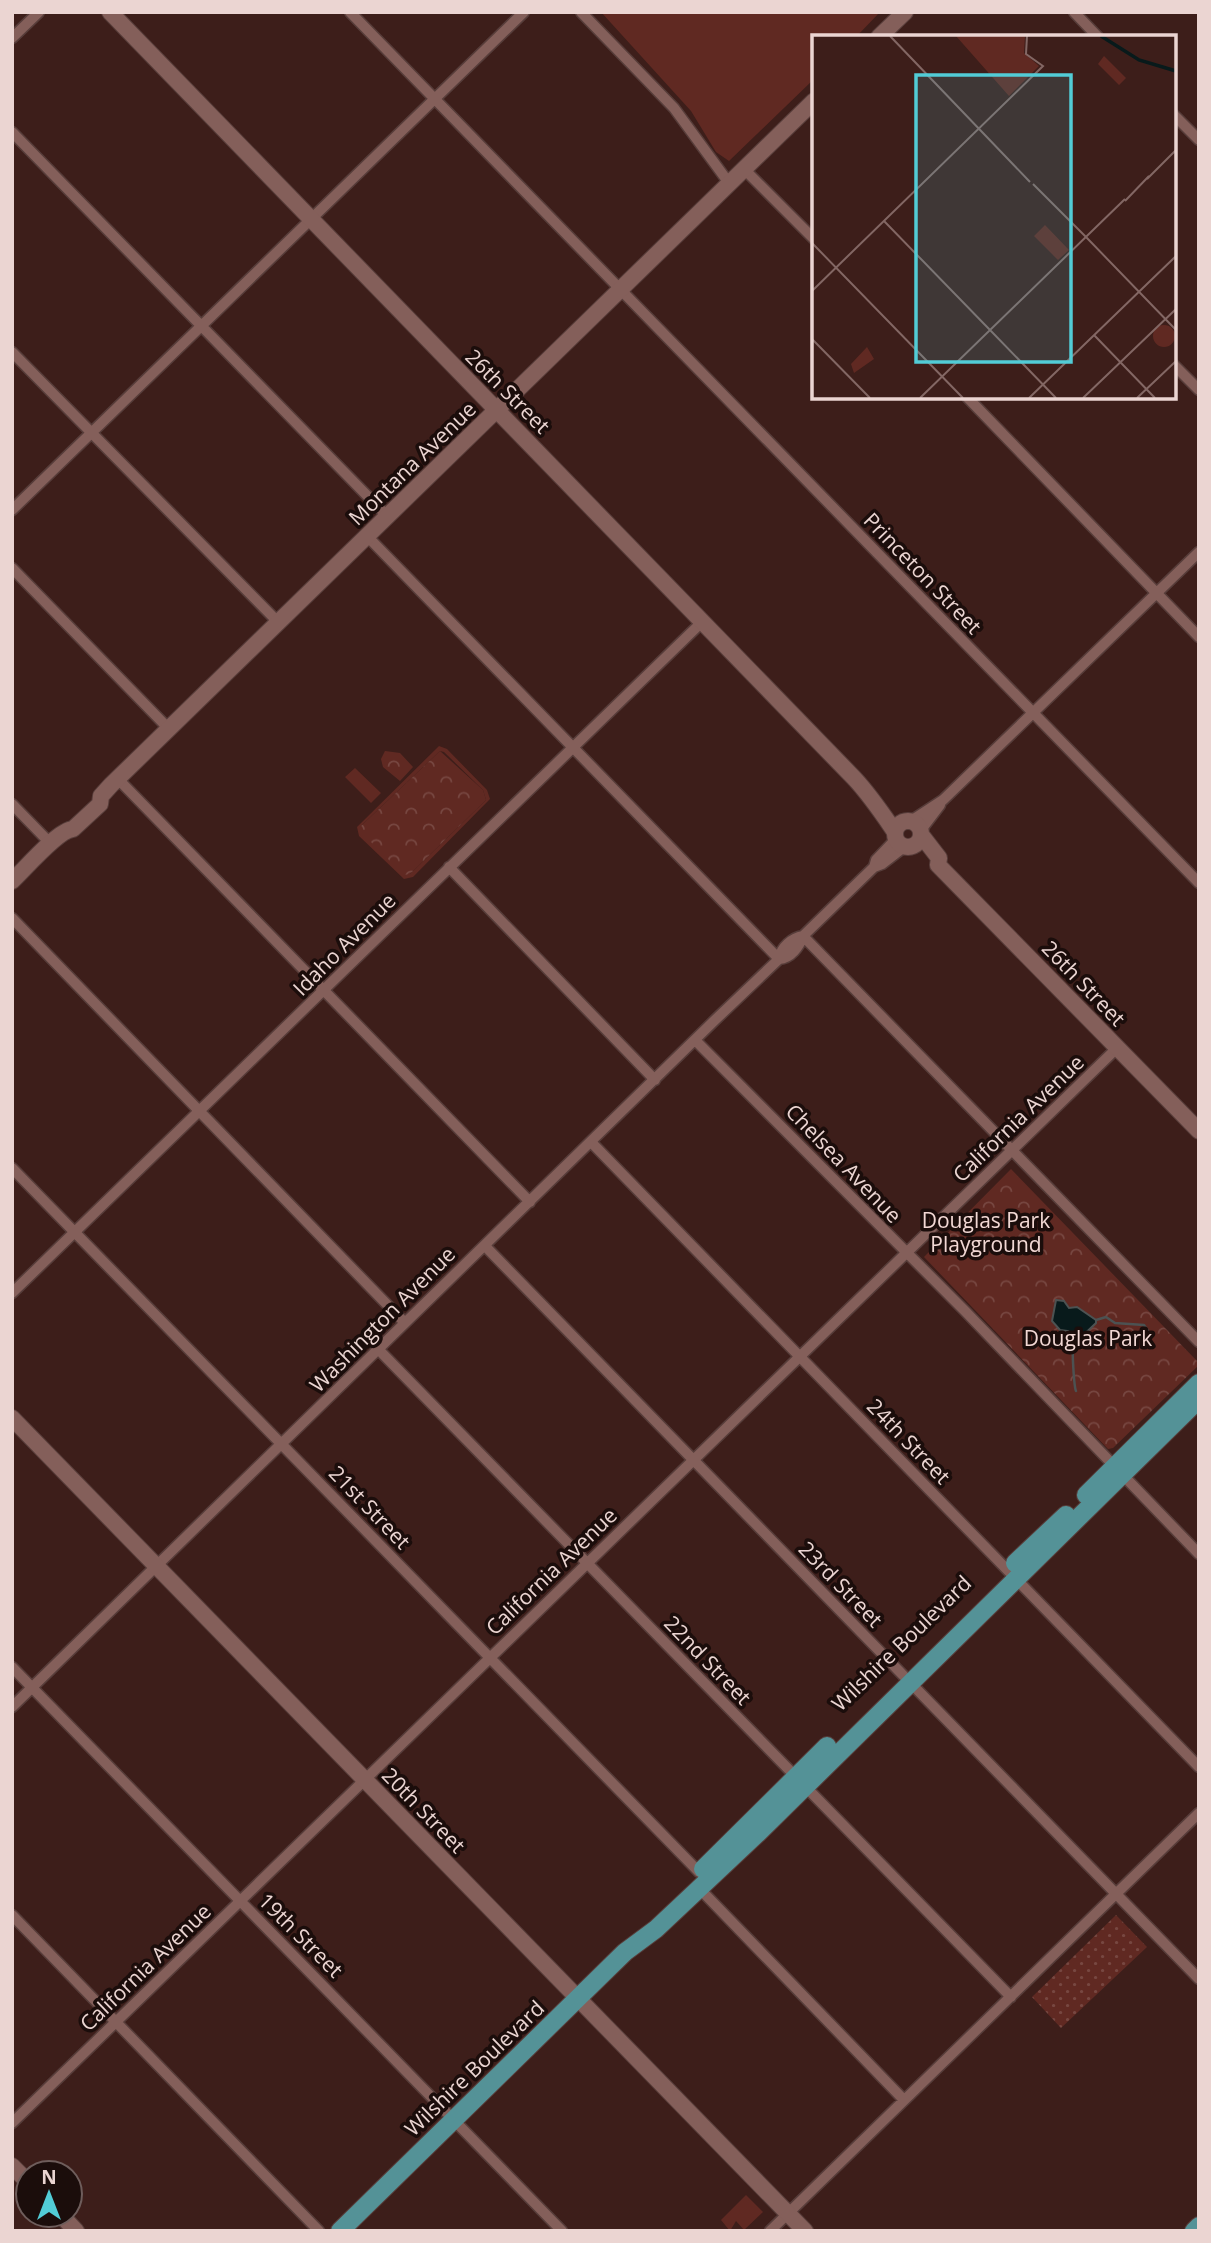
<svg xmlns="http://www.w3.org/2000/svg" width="1211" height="2243" font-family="'Open Sans',sans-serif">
<defs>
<pattern id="park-crowns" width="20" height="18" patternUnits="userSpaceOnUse" patternTransform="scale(1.75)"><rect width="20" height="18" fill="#602922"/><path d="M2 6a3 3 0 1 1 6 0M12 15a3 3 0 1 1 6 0" fill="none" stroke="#774741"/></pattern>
<pattern id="garden-dots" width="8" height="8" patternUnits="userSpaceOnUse" patternTransform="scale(1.75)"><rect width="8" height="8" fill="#602922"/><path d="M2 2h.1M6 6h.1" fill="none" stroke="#774741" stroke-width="1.8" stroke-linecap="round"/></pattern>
</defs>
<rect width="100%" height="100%" fill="#3d1e1a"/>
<path fill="#602922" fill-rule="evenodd" d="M 601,12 L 880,12 L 856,37 L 814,37 L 814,79 L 729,161 L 716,152 L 691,111 Z
M 439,746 L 447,749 L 487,790 L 490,799 L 413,877 L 404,879 L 359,836 L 357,827 ZM 440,751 L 444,752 L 483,790 L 486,800 L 410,874 L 361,826 Z
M 355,768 L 381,793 L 371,803 L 345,777 Z
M 746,2195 L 763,2212 L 744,2230 L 736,2221 L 730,2231 L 721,2220 Z"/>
<path fill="url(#park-crowns)" d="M 385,751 L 400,753 L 413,767 L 400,781 L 383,767 L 381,759 Z
M 440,751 L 483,790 L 486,800 L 410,874 L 404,875 L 362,833 L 361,826 Z
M 1011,1169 L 1198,1362 L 1198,1366 L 1113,1448 L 1108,1449 L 924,1257 Z"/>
<path fill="url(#garden-dots)" d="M 1116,1915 L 1147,1947 L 1061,2028 L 1032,1997 Z"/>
<path fill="#081a1b" stroke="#4c5252" stroke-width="2" d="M 1056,1300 L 1064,1301 L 1069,1308 L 1077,1307 L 1096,1320 L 1096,1323 L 1073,1345 L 1065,1341 L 1068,1331 L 1060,1330 L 1052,1321 Z"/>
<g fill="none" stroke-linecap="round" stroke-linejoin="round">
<path stroke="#4c5252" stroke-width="2.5" d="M 1096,1320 L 1106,1317 L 1115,1323 L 1144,1325 L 1148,1331
M 1073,1345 C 1072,1351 1074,1387 1076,1391"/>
<g stroke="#573d3a" stroke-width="13">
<path id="street" d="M 350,12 L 1199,883
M 581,12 L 674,108 L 729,183
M 1074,12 L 1098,37
M 12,38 L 39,12
M 1174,115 L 1199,140
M 12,132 L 387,516
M 744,169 L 814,239
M 12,352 L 278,622
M 1174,365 L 1199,390
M 967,397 L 1199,637
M 12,510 L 524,12
M 367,536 L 779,959
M 12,568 L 169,729
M 118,779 L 530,1202
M 12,804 L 51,844
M 911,821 L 943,800 L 1199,552
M 921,830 L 940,805
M 449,867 L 655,1080
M 874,867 L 882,864 L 904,847
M 12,918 L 405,1323
M 803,936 L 1199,1342
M 779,959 C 781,947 792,938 803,936
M 695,1040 L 965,1311 L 1199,1554
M 591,1142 L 1199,1767
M 12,1168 L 699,1872
M 485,1246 L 1199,1979
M 12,1293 L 702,622
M 378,1349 L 1011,1997
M 12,1667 L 562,2231
M 12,1707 L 715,1020 L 779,959 C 791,958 799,947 803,936 L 874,867 L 876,860 L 896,839
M 699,1888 L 904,2100
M 12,1915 L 319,2231
M 12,2123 L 1117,1048
M 770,2231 L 1199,1813"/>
</g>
<g stroke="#573d3a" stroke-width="18">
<path id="secondary" d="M 110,12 L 854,778 C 870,795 882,813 895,832
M 879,37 L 905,12
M895 834a13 13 0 1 1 26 0a13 13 0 1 1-26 0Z
M 922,836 L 939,858 L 938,865 L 1199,1131
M 12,881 C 24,870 58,830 73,829 L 100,804 L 101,796 L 111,785 L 814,101
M 12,1418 L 805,2231
M 12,2166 L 28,2182
M 61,2215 L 76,2231"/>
</g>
<g stroke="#573d3a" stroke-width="20">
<path id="primary" d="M 1086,1495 L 1199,1383
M 1015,1563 L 1066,1515
M 703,1869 L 827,1746
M 340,2231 L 625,1952 L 656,1929 L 757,1834 L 1199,1399
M 1194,2231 L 1199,2226"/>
</g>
<use href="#street" stroke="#845f5a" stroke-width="10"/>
<use href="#secondary" stroke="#845f5a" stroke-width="16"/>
<use href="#primary" stroke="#549297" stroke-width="18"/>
</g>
<g text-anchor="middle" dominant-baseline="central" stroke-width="7" stroke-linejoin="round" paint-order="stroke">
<g font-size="21" fill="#ebd5d2" stroke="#1b0d0b">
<text transform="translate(508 391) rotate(45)">26th Street</text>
<text transform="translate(412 463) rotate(-44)">Montana Avenue</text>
<text transform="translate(923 573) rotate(46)">Princeton Street</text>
<text transform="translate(344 944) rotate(-45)">Idaho Avenue</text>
<text transform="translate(1084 983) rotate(46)">26th Street</text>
<text transform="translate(1018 1118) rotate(-44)">California Avenue</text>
<text transform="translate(844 1163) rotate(46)">Chelsea Avenue</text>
<text transform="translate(382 1319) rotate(-45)">Washington Avenue</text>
<text transform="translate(909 1441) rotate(46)">24th Street</text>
<text transform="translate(370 1507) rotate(46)">21st Street</text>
<text transform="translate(551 1571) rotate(-44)">California Avenue</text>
<text transform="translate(841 1584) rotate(46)">23rd Street</text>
<text transform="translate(901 1643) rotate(-44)">Wilshire Boulevard</text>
<text transform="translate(708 1660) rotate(46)">22nd Street</text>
<text transform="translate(424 1810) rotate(46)">20th Street</text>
<text transform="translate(301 1935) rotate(45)">19th Street</text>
<text transform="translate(145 1967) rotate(-44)">California Avenue</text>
<text transform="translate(474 2068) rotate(-44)">Wilshire Boulevard</text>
</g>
<g font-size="21" fill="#f2d8d4" stroke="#1b0d0b">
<text x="986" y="1220">Douglas Park<tspan x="986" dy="24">Playground</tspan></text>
<text x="1088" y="1338">Douglas Park</text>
</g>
</g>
<g transform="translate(812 35)">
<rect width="364" height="364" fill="#3d1e1a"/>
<path d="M 144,1 L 213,1 L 212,18 L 227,31 L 197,61 ZM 55,312 L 62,324 L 42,338 L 39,329 Z" fill="#602922"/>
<path d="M 292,21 L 314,43 L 307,50 L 286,29 ZM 233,190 L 257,215 L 246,225 L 222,201 ZM341 301a11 11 0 1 1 22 0a11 11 0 1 1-22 0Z" fill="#602922"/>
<path fill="none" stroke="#081a1b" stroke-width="3.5" d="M 289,1 L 327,25 L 364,36"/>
<path fill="none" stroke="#836764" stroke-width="2" d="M 78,1 L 218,147M 335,144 L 364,115M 221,149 L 274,202M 313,166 L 337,141M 72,186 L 178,295M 274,202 L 364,295M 0,208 L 151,363M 0,256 L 231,31 L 214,19 L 215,1M 178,295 L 244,363M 282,300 L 343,363M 0,304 L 58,363M 108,363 L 313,164M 217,363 L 364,221M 271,363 L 364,274M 325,363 L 364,326"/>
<path fill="#52ccd6" fill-opacity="0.15" stroke="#52ccd6" stroke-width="3.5" d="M 104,40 L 259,40 L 259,327 L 104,327 Z"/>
<rect width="364" height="364" fill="none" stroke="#ebd5d2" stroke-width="3.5"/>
</g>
<rect width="1211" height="2243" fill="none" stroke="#ebd5d2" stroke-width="28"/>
<g transform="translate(49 2194)"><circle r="33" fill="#1b0d0b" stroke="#6e5d5b" stroke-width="2"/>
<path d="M0-5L12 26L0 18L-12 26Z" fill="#52ccd6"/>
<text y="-10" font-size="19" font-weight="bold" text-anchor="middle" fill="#ebd5d2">N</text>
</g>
</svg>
